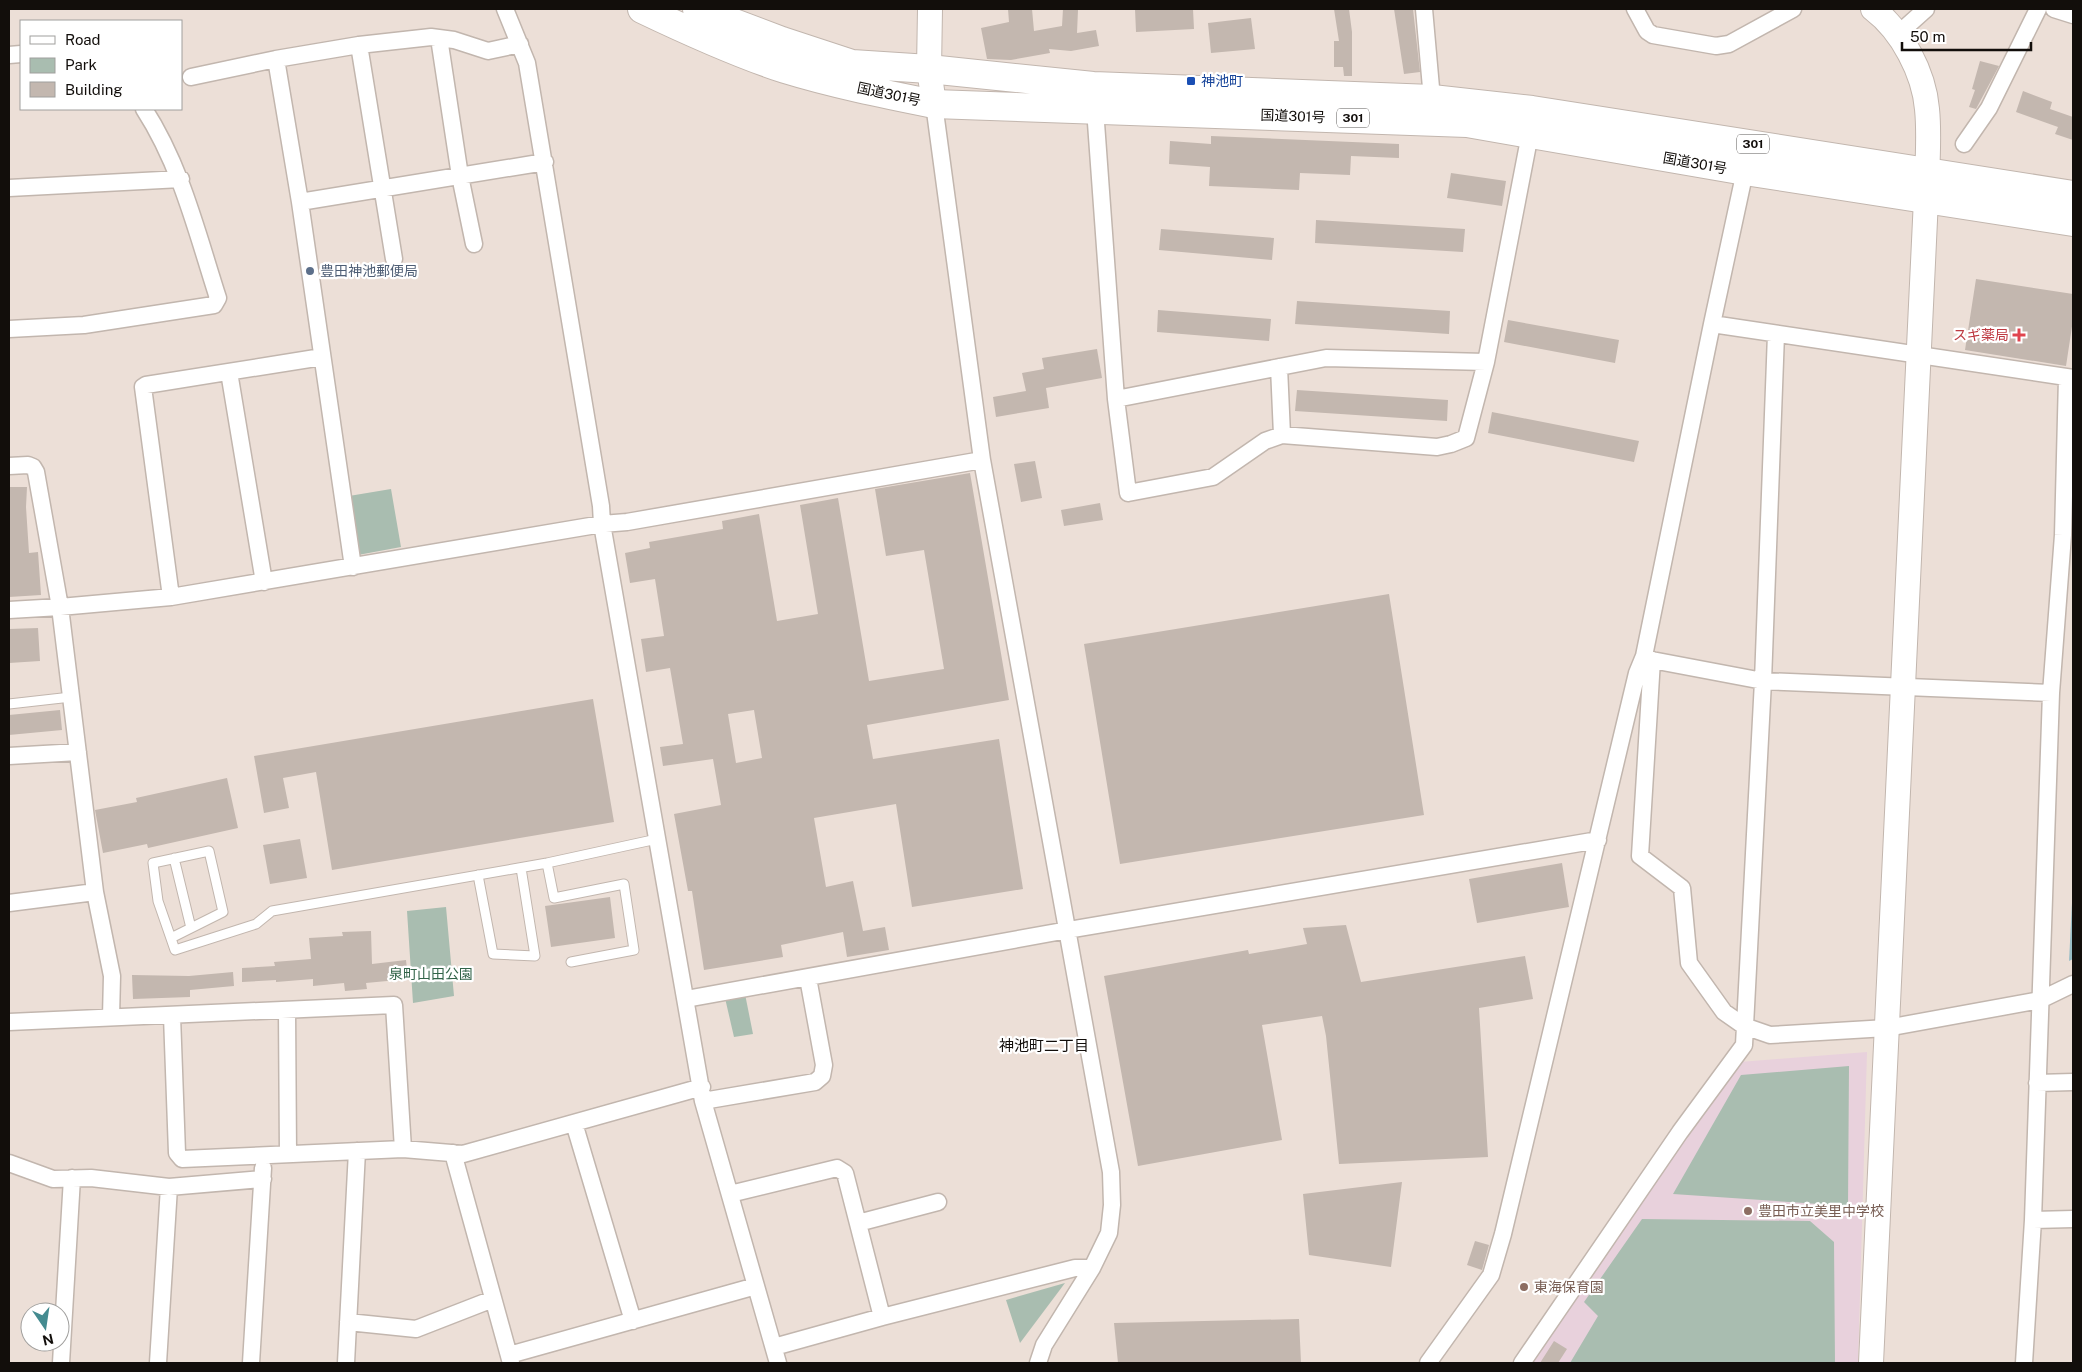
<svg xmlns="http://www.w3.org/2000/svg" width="2082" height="1372" font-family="'Public Sans','Noto Sans JP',sans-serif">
<rect width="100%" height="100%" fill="#ecdfd7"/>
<path fill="#e8d1dc" d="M 1867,1052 L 1858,1363 L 1527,1363 L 1740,1062 Z"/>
<path fill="#a9bdb0" d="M 391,489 L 401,547 L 358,555 L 349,496 Z
M 446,907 L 454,996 L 413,1003 L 407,911 Z
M 745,994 L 753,1034 L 734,1037 L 725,998 Z
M 1849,1066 L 1848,1206 L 1673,1194 L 1741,1075 Z
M 1642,1219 L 1810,1221 L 1834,1242 L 1835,1363 L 1570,1363 L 1598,1316 L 1584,1302 Z
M 1065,1283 L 1020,1343 L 1006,1300 Z"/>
<path fill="#9abec6" d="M 2073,883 L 2073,959 L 2069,961 Z"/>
<path fill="#c3b7af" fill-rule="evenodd" d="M 1008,9 L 1032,9 L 1034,31 L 1062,26 L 1063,9 L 1078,10 L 1077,33 L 1096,30 L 1099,46 L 1071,51 L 1049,49 L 1050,53 L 1011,60 L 987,59 L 981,28 L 1009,22 Z
M 1135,9 L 1193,9 L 1194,29 L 1136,32 Z
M 1334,9 L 1349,9 L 1352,32 L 1352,76 L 1344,76 L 1343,67 L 1334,67 L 1334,41 L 1339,41 Z
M 1394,9 L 1413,9 L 1420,72 L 1404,74 Z
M 1251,18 L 1255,49 L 1211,53 L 1208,23 Z
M 1980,61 L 1999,66 L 1976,109 L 1969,107 L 1975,90 L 1972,89 Z
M 2023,91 L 2052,102 L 2050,109 L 2073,117 L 2073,140 L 2055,134 L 2058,127 L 2016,112 Z
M 1211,136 L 1399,144 L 1399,158 L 1351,156 L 1350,175 L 1300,173 L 1299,190 L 1209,186 L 1210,167 L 1169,164 L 1170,141 L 1211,144 Z
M 1451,173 L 1506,181 L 1502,206 L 1447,198 Z
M 1316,220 L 1465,229 L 1463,252 L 1315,243 Z
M 1161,229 L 1274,238 L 1272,260 L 1159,250 Z
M 1976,279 L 2073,294 L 2073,320 L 2066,366 L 1965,350 Z
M 1297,301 L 1450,311 L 1449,334 L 1295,324 Z
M 1158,310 L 1271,319 L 1269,341 L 1157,332 Z
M 1508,320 L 1619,340 L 1615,363 L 1504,342 Z
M 1097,349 L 1102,378 L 1046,388 L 1049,408 L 996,417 L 993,397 L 1026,391 L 1022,373 L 1044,369 L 1042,358 Z
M 1297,390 L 1448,400 L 1447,421 L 1295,411 Z
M 1492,412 L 1639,441 L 1634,462 L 1488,433 Z
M 1035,461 L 1042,498 L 1021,502 L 1014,464 Z
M 970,473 L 1009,700 L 867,725 L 873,759 L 999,739 L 1023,889 L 912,907 L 896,804 L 814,818 L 826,887 L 853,881 L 863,931 L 885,927 L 889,950 L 847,957 L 843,932 L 781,945 L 783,957 L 704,970 L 692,891 L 688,891 L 674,814 L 721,805 L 713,759 L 663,766 L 660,747 L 683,744 L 670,668 L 646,672 L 641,639 L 664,636 L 655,579 L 630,583 L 625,553 L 650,548 L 649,542 L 723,529 L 722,521 L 759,514 L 777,621 L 818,614 L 800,505 L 838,498 L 869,681 L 944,669 L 924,550 L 886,556 L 875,489 ZM 754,710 L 762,758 L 736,763 L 728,714 Z
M 9,487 L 27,487 L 26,507 L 29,553 L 38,552 L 41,595 L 9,597 Z
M 1100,503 L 1103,520 L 1064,526 L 1061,510 Z
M 1389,594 L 1424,815 L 1120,864 L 1084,644 Z
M 38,628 L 40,661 L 9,663 L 9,629 Z
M 593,699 L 614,822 L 332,870 L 316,772 L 283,778 L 289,808 L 264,813 L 254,756 Z
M 60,710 L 62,730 L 9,735 L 9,715 Z
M 227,778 L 238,828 L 148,848 L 147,844 L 103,853 L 95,810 L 137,802 L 136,798 Z
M 300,839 L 307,878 L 270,884 L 263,845 Z
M 1562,863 L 1569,907 L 1477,923 L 1469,879 Z
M 610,897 L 615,938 L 551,947 L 545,906 Z
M 1346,925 L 1361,982 L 1525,956 L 1533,999 L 1479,1008 L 1488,1157 L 1339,1164 L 1326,1036 L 1322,1016 L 1262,1025 L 1282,1140 L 1138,1166 L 1104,976 L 1248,950 L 1249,954 L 1307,944 L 1303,928 Z
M 371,931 L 372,964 L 406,960 L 408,979 L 366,983 L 367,989 L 345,991 L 344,983 L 313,986 L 313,979 L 276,982 L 276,980 L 242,982 L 242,968 L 275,966 L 274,962 L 311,959 L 309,938 L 343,936 L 342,932 Z
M 233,972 L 234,986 L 190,990 L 190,997 L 133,999 L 132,975 L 189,976 Z
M 1402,1182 L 1391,1267 L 1309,1255 L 1303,1194 Z
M 1475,1241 L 1489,1245 L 1482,1270 L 1467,1265 Z
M 1299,1319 L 1301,1363 L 1118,1363 L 1114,1323 Z
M 1554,1341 L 1567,1349 L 1558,1363 L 1540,1363 Z"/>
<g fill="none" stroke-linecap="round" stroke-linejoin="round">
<g stroke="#c2b6ae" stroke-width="11">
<path id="lane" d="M 9,704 L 71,697
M 174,858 L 191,928
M 547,863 L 554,898 L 624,884 L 634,950 L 571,962
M 478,875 L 493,954 L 535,956 L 521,868
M 171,938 L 223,912 L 209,851 L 153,863 L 158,901 L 175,950 L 256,924 L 272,911 L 547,863 L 657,839"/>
</g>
<g stroke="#c2b6ae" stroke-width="19">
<path id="street" d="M 505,9 L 527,63 L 601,506 L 602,524 L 703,1101 L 778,1363
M 1424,9 L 1432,99
M 1635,9 L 1647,31 L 1653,35 L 1716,46 L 1729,44 L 1793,9
M 2054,9 L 2073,15
M 1897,35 L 1926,9
M 439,38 L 460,176 L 474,244
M 359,45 L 394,259
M 9,55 L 21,54
M 191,77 L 276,59
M 934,104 L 982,460 L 1111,1172 L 1112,1205 L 1109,1233 L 1092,1268 L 1044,1345 L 1038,1363
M 1095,109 L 1116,399 L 1128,493 L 1213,477 L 1265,441 L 1282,435 L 1437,447 L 1451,444 L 1466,438 L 1486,362
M 1964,144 L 1989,108 L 2038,9
M 9,188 L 181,179
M 300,202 L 545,162
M 1712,324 L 2073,378
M 9,329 L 84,325 L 214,305 L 218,298 C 197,233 181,166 144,109
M 1279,367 L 1282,435
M 229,372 L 264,582
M 1116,399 L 1326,358 L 1486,362 L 1530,134
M 9,466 L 28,465 L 33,467 L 36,472 L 60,607 L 95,892 L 9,903
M 353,567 L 300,202 L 276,59 L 359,45 L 431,37 L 454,40 L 488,51 L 520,44
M 171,597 L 143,387 L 146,385 L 322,357
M 9,610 L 60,607 L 171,597 L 602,524 L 627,522 L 982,460
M 1644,656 L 1652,660 L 1763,681 L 2051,693
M 1652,660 L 1640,856 L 1682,888 L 1689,963 L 1724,1012 L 1744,1026 L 1770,1035 L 1887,1028 L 2040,1000 L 2073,984
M 9,756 L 78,752
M 95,892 L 112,976 L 111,1017
M 686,999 L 1068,930 L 1598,840
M 287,1010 L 288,1154
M 172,1016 L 177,1153 L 182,1159 L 403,1149 L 463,1154 L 702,1087
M 9,1022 L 394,1005 L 403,1149
M 2037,1083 L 2073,1082
M 703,1101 L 815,1082 L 822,1076 L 824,1065 L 808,978
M 574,1123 L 633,1321
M 453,1153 L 511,1363
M 9,1163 L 53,1179 L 91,1178 L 169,1187 L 263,1179
M 730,1194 L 837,1168 L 845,1173 L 882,1317
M 2033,1220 L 2073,1219
M 858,1223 L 938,1202
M 348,1322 L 416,1329 L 493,1299
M 774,1347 L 882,1317 L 1075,1268 L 1092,1268
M 509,1355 L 756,1286
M 61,1363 L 72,1178
M 158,1363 L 169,1187
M 251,1363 L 263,1168
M 346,1363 L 357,1151
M 1428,1363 L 1491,1275 L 1503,1234 L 1637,673 L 1644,656 L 1712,324 L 1745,171
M 1522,1363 L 1680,1132 L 1744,1045 L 1763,681 L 1776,334
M 2024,1363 L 2033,1220 L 2051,693 L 2063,535 L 2067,378"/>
</g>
<g stroke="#c2b6ae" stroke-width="26">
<path id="secondary" d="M 930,9 L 929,69 L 934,104
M 1871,1363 L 1926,199 C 1927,169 1930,138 1927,109 C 1924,73 1902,31 1873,9"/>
</g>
<g stroke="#c2b6ae" stroke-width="30">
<path id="highway" d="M 642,9 C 688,31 736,53 785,69 C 834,84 884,94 934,104 L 1467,123 L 1745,171 L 2073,222
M 697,9 L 782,41 L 852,64 L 929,69 L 1093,86 L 1432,99 L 1532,110 L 2073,195"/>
</g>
<use href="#lane" stroke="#fff" stroke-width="9"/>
<use href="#street" stroke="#fff" stroke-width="16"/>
<use href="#secondary" stroke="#fff" stroke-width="24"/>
<use href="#highway" stroke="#fff" stroke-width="28"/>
</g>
<rect fill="#1a4fb4" stroke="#fff" stroke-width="2" x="1186" y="76" width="10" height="10" rx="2.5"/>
<circle fill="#5c6f8a" stroke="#fff" stroke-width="2" cx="310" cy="271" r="5"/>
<path fill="#e0444e" stroke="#fff" stroke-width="2" d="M2016.5 327.5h5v5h5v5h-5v5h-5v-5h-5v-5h5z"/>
<g fill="#8d6e63" stroke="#fff" stroke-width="2">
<circle cx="1748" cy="1211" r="5"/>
<circle cx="1524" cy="1287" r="5"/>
</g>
<g text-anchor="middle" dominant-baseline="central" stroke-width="4.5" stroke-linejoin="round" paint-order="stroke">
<g fill="#fff" stroke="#595654" stroke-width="1">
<rect x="1337" y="108.5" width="32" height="19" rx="4"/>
<rect x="1737" y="134.5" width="32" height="19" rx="4"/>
</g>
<g font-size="12" font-weight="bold" fill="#120e0b">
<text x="1353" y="118">301</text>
<text x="1753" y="144">301</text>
</g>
<g font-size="14" fill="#164399" stroke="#fff" text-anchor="start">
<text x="1201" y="81">神池町</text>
</g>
<g font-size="14" fill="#120e0b" stroke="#fff">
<text transform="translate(889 94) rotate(12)">国道301号</text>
<text transform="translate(1293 116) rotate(2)">国道301号</text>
<text transform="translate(1695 163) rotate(10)">国道301号</text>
</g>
<g font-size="14" fill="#4e5e75" stroke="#fff" text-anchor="start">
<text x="320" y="271">豊田神池郵便局</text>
</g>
<g font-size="14" fill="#be3a42" stroke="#fff" text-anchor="end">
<text x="2009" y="335">スギ薬局</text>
</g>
<g font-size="14" fill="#326449" stroke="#fff">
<text x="431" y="974">泉町山田公園</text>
</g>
<g font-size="14" fill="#785e54" stroke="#fff" text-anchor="start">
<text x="1758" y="1211">豊田市立美里中学校</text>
<text x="1534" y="1287">東海保育園</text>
</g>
<g font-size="15" fill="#120e0b" stroke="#fff">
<text x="1044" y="1045">神池町二丁目</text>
</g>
</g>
<rect width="2082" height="1372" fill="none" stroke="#120e0b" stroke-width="20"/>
<rect x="20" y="20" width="162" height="90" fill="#ffffff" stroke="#a09f9d"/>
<rect x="30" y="36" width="25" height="8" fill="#ffffff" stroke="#a09f9d"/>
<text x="65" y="45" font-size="15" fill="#120e0b">Road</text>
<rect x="30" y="58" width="25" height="15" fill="#a9bdb0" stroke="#a09f9d"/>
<text x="65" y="70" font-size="15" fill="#120e0b">Park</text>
<rect x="30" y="82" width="25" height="15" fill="#c3b7af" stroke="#a09f9d"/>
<text x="65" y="95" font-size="15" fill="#120e0b">Building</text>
<g transform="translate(45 1327) rotate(167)"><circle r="24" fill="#ffffff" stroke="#a09f9d"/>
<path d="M0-4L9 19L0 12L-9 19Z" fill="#448b90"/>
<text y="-8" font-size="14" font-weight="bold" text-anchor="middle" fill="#120e0b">N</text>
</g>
<path d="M1902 42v8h129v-8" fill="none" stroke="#120e0b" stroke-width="2.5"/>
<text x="1910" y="42" font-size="15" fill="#120e0b" stroke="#ffffff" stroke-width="4" paint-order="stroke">50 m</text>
</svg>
